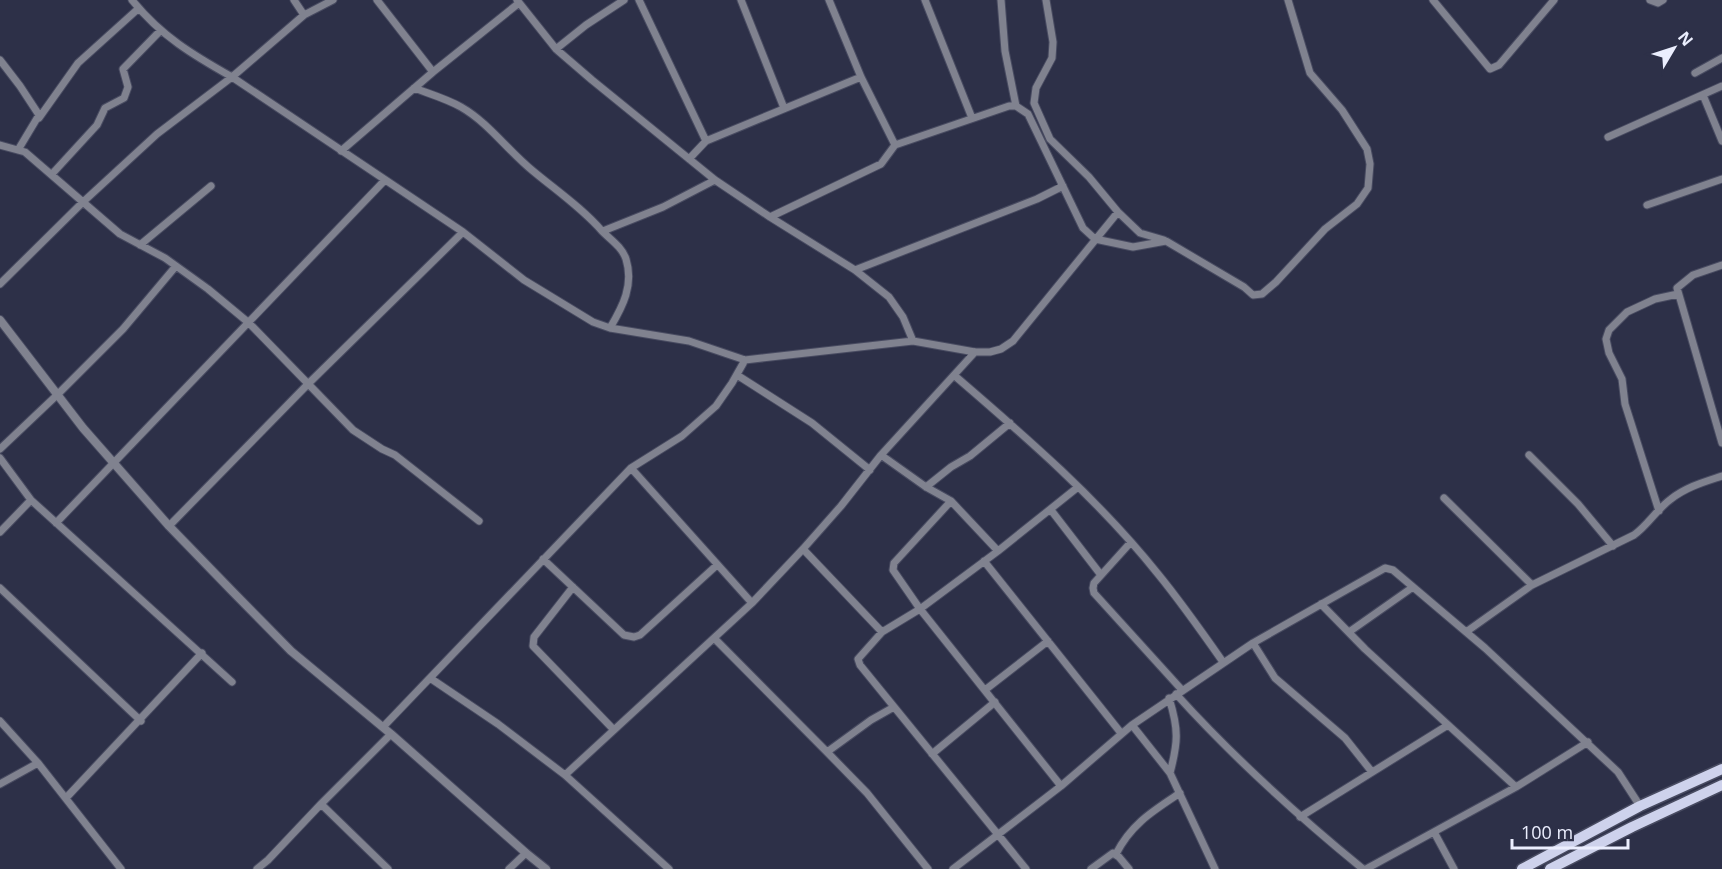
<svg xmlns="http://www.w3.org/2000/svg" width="1722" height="869" font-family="'Open Sans',sans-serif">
<rect width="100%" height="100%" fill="#2d3048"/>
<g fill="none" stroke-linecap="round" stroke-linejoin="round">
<g stroke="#484b61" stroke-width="9">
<path id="minor" d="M 132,0 C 161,36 193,55 232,77 L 463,232 L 524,280 L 593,322 L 610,328 L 689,341 L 745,360 L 913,341 L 975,352 L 990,352 L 1001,349 L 1013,341 L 1118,212
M 294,0 L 304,15
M 517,0 L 556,49 L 592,80 L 715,180 L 770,217 L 855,270 L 889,297 L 903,317 L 913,341
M 639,0 L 706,141
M 741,0 L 784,108
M 829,0 L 861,77 L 895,145 L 1009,106 L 1016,106 L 1028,114 L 1083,228 L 1095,239 L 1133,247 L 1166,241 L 1244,287 L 1253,295 L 1262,294 L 1276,282 L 1325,229 L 1357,204 L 1368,188 L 1370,164 L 1367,149 L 1342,110 L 1310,73 L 1288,0
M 925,0 L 972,118
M 1001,0 L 1005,51 L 1016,106
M 1046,0 L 1053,42 L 1052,58 L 1036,88 L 1034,103 L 1050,139 L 1089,177 L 1118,212 L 1140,233 L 1164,240
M 1433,0 L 1490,69 L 1499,65 L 1554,0
M 1650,0 L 1658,3 L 1663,0
M 556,49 L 586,25 L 624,0
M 0,60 L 20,86 L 39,115 L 18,150
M 433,72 L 519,3
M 1695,73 L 1722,58
M 414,88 C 430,94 447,99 461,107 C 489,123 508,151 533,171 C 557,191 582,208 602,231 C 611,240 622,247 626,259 C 634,285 623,306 610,328
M 1703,95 L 1722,141
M 39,118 L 78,63 L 139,8
M 1608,137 L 1722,86
M 0,145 L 25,152 L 120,234 L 165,258 L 208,289 L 249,323 L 353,430 L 382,449 L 395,455 L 479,521
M 341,151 L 433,72 L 377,0
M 689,159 L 706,141 L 861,77
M 52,174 L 97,125 L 105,108 L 124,98 L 128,87 L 123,69 L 160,31
M 1647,205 L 1722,179
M 770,217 L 881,164 L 895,145
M 603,231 L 663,207 L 715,180
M 140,245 L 211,186
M 1722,265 L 1693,275 L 1677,288 L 1722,443
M 855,270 L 1037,199 L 1063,186
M 0,284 L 83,202 L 157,134 L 232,77 L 304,15 L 333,0
M 737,375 L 812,423 L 870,470
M 955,376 C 1026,437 1099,500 1158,574 C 1181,602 1202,632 1223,662
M 0,449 L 57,395 L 123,329 L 176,266
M 881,455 L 926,487 L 951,501 L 998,551
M 1529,455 L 1578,504 L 1613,546
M 0,458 L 31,500 L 232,682
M 631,468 L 752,603
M 926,487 L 951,467 L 970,456 L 1010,423
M 1444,498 L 1532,585
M 951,501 L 894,563 L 893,570 L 920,609 L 1061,786
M 1051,510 L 1101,575
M 1659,511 L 1625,404 L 1622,379 L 1609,353 L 1606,339 L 1609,330 L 1627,312 L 1655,299 L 1678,294
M 56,523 L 385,180
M 169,526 L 309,383 L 463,232
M 0,532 L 31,500
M 1131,542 L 1094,583 L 1093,588 L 1094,593 L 1182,690
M 803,549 L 882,632
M 543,559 L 624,635 L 634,637 L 640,635 L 717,565
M 984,561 L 1121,733
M 573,587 L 534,637 L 533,646 L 614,730
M 0,588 L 141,721
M 1321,604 L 1365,649 L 1516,787
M 1349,632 L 1413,587
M 1466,632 L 1532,585 L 1634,535 C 1648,525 1657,509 1671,499 C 1686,487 1704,482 1722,476
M 714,638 L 827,752 L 871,720 L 894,707
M 1253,643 L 1275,678 L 1345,738 L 1372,772
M 430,678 L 498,724 L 565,775 L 669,869
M 985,690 L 1048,641
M 1176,694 C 1233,757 1297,815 1363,869
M 1169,698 C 1179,730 1178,742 1170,773
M 0,721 L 38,763 L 121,869
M 1132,725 L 1170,773 L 1215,869
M 383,727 L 631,468 L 682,436 L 716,406 L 732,383 L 745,360
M 827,752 L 867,793 L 928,869
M 932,754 L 995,702
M 565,775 L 752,603 L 803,549 L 841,506 L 881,455 L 975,352
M 0,784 L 38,763
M 66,798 L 202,653
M 321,804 L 388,869
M 1300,817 L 1448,725
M 1434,832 L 1454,869
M 1116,854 C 1131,824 1153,811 1180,793
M 257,869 L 268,860 L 321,804 L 391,734
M 509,869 L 526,853
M 953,869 L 1061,786 L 1132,725 L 1253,643 L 1385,568 L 1393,570 L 1485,648 L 1618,772 L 1640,806
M 1026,869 L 860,665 L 858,659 L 882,632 L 920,609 L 998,551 L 1078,487
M 1091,869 L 1113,853 L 1119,857 L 1129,869
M 1366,869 L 1516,787 L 1588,742"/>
</g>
<g stroke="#484b61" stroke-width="10">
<path id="tertiary" d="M 0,320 L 83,428 L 169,526 L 232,591 L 291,651 L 391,734 L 526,853 L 546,869"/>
</g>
<g stroke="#484b61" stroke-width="13">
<path id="primary" d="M 1522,869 L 1640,806 L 1722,769
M 1550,869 L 1632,827 L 1722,785"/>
</g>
<use href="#minor" stroke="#80828f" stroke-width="7"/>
<use href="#tertiary" stroke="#80828f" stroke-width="8"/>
<use href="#primary" stroke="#ced2ec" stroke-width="10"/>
</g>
<g transform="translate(1674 48) rotate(51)" stroke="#2d3048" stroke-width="4.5" paint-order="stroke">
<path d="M0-4.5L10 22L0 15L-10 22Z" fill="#ebeefe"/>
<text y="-9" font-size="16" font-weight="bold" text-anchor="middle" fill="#ebeefe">N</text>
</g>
<path d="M1512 839v9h116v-9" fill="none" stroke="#ebeefe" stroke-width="3"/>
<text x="1521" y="839" font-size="18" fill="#ebeefe" stroke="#2d3048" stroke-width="4.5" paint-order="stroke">100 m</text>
</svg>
